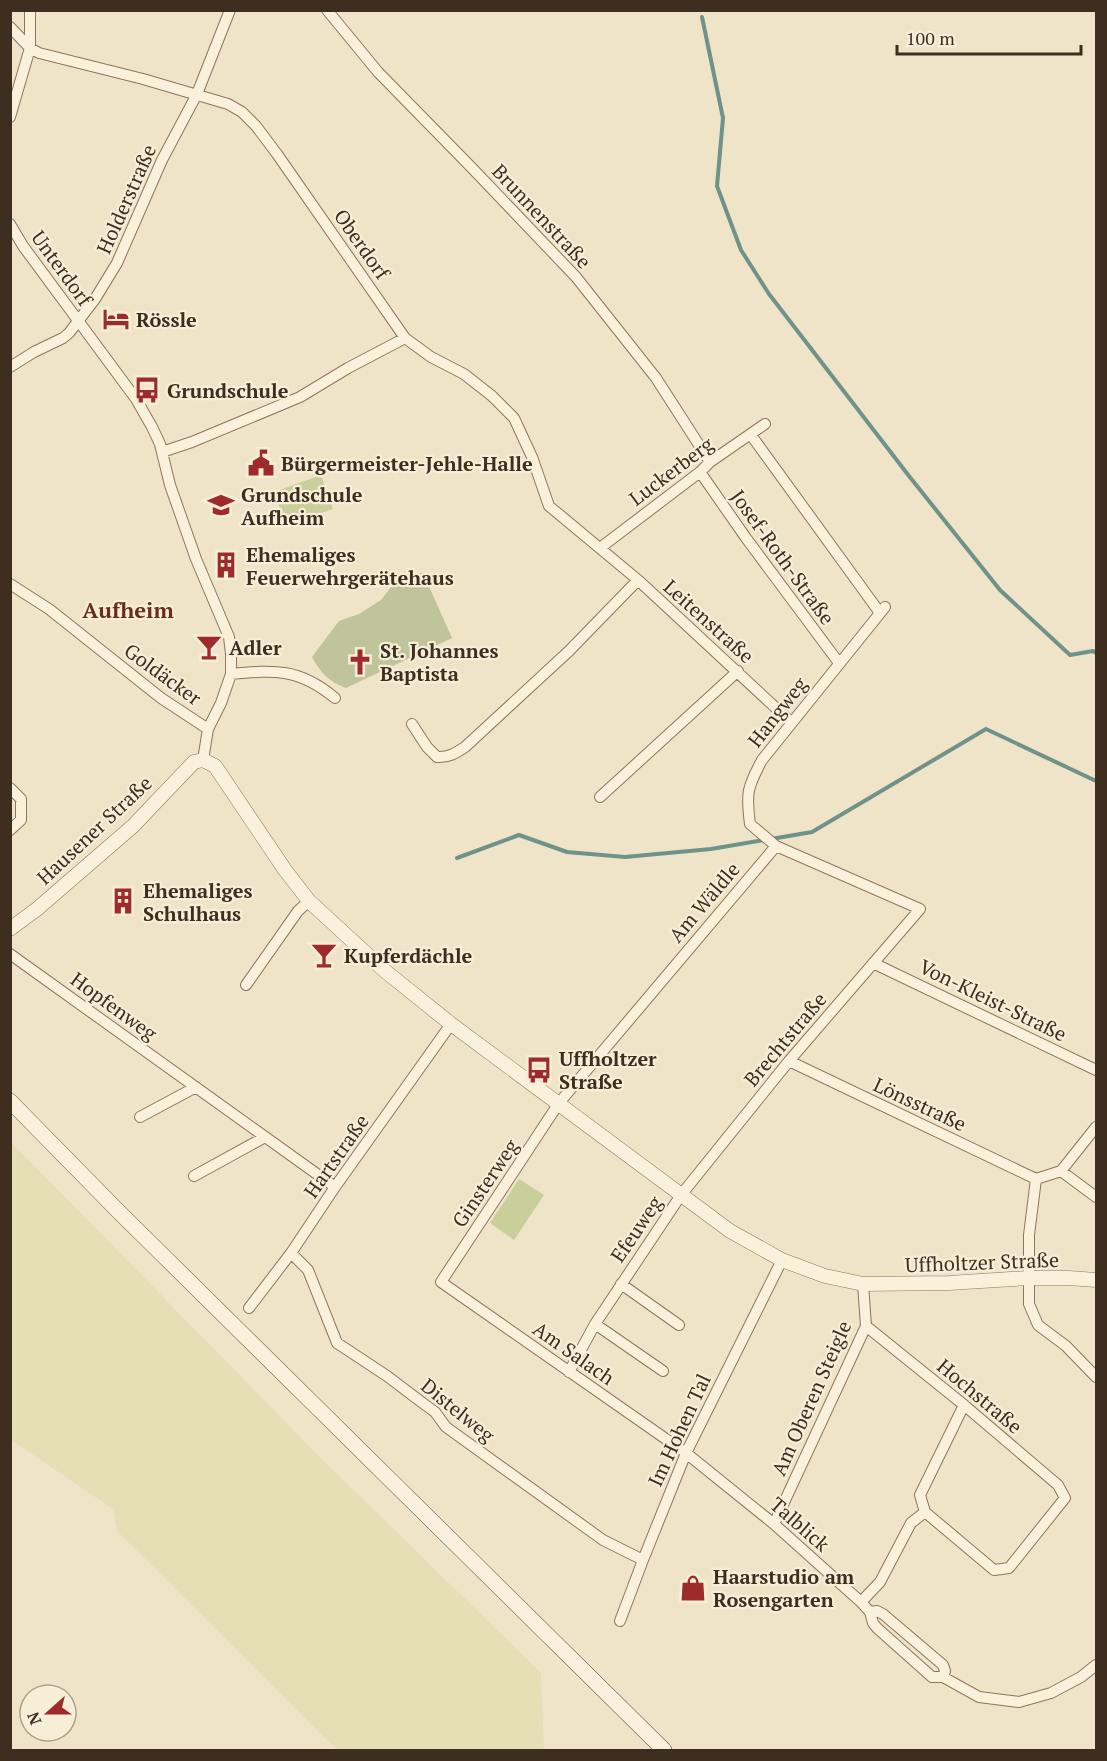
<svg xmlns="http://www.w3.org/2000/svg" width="1107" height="1761" font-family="'PT Serif',serif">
<rect width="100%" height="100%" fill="#f0e4c8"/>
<path fill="#e6deb5" d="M 10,1141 L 320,1457 L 541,1673 L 544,1750 L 337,1750 L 117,1531 L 113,1509 L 11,1440 Z"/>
<path fill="#c9cf9b" d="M 321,475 L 333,509 L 286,525 L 274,492 Z
M 519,1179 L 544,1195 L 514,1240 L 490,1223 Z"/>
<path fill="#bfc49a" d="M 423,573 L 452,638 L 346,688 C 329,682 320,672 312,657 L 339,621 L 359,614 L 381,600 L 395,582 L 399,582 L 413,574 Z"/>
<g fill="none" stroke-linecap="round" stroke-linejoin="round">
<path stroke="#6f938a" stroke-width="4" d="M 702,17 L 723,118 L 717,186 L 741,250 L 769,294 L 909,476 L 1000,590 L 1070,655 L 1093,651 L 1096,653
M 771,839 L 812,832 L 986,729 L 1096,781
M 457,858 L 519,835 L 567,852 L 625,857 L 711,849 L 764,840"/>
<g stroke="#8d765c" stroke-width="12">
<path id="minor" d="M 327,10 L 378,72 L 471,167 L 576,277 L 656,378 L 710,462
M 10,27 L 30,48 L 39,53 L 143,79 L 228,104 L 242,112 L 256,126 L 277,154 L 405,338 L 431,357 L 464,374 L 492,396 L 514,418 L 532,457 L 549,506 L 638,580 L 791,722
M 10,117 L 30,48 L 30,10
M 10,224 L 23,246 L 136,399 L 152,427 L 160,444 L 170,485 L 196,559 L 229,637 L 231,654 L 231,674 L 221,703 L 208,729 L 203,760
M 10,367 L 34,352 L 63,338 L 69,333 L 95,299 L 117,263 L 162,160 L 197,94 L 230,10
M 751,435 L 880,613
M 162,452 L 192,442 L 300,397 L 348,368 L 405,338
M 700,472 L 746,538 L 839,663
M 600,548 L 700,472 L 710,462 L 765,424
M 10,584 L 49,609 L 161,698 L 208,729
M 231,674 C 275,670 299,668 335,698
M 412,724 L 427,747 L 437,757 C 448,758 456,753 465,747 L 569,651 L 638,580
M 10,788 L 21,799 L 21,820 L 10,830
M 600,797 L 738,671
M 776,846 L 750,824 C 746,793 747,788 762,760 L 885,607
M 10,954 L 335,1187
M 873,963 L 1096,1070
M 246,985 L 298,911 L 309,901
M 789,1061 L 1036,1179
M 140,1117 L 196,1087
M 1096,1127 L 1061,1171 L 1036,1179 L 1029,1235 L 1029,1304 L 1038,1325 L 1066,1346 L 1096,1377
M 1061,1171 L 1096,1197
M 194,1176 L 265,1137
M 291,1253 L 308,1270 L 337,1343 L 387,1376 L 424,1404 L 435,1412 L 446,1427 L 603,1540 L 643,1560
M 621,1284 L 679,1325
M 249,1308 L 291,1253 L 335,1187 L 451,1024
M 595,1324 L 663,1371
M 866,1326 L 964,1405 L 1058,1485 L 1065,1498 L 1009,1568 L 994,1570 L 925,1512 L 920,1495 L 964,1405
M 569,1372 L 595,1324 L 681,1195 L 789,1061 L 920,909 L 776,846 L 559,1103 L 441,1282 L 686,1453 L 774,1524 L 861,1602 L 870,1612 L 873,1623 L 877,1628 L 932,1677 L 943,1677 L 979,1697 L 1019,1702 L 1051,1693 L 1081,1677 L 1096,1665
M 774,1524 L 866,1326 L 863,1284
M 861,1602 L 880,1582 L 911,1523 L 925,1512
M 870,1612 L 877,1611 L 883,1614 L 943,1665 L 945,1671 L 943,1677
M 620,1621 L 643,1560 L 686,1453 L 782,1260"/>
</g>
<g stroke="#8d765c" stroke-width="15">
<path id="tertiary" d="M 10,929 L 37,909 L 133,826 L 194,762 L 203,760 L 215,766 L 285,870 L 309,901 L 385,971 L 451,1024 L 730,1231 L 782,1260 L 825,1276 L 863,1284 L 949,1283 L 1028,1278 L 1069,1278 L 1096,1280"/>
</g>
<g stroke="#6f573f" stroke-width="16">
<path id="secondary" d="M 10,1101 L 118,1211 L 664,1750"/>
</g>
<use href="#minor" stroke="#faf1dc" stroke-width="10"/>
<use href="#tertiary" stroke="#faf1dc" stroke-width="14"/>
<use href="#secondary" stroke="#faf1dc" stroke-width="15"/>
</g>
<defs>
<g id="hotel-bare" transform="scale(2.07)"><path d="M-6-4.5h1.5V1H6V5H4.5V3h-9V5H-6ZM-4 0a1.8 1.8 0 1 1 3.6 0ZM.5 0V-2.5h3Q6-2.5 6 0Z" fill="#9e2a2b" stroke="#f7eed8" stroke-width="2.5" paint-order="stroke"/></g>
<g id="bus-bare" transform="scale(2.07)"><path d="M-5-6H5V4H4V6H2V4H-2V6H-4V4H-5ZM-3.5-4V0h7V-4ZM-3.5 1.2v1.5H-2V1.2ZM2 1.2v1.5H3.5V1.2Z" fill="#9e2a2b" stroke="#f7eed8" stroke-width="2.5" paint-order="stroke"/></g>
<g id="civic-bare" transform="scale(2.07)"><path d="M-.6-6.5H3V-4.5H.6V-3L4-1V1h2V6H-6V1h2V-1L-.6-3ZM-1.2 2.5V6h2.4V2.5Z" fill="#9e2a2b" stroke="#f7eed8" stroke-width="2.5" paint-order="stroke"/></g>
<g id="school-bare" transform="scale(2.07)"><path d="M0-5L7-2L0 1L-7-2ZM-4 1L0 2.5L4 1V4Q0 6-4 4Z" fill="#9e2a2b" stroke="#f7eed8" stroke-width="2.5" paint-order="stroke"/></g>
<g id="building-bare" transform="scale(2.07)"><path d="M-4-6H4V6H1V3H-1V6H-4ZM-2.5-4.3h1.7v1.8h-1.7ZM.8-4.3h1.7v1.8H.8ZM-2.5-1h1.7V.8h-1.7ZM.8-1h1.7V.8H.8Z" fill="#9e2a2b" stroke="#f7eed8" stroke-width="2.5" paint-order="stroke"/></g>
<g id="bar-bare" transform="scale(2.07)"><path d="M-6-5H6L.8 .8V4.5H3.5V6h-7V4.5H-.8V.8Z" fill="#9e2a2b" stroke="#f7eed8" stroke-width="2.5" paint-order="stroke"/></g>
<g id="church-bare" transform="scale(2.07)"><path d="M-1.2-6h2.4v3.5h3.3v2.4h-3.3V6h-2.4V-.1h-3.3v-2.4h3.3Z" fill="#9e2a2b" stroke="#f7eed8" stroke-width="2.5" paint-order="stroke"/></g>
<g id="shop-bare" transform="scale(2.07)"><path d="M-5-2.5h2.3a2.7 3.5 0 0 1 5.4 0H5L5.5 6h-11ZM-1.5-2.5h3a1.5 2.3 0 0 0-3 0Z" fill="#9e2a2b" stroke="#f7eed8" stroke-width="2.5" paint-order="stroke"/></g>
</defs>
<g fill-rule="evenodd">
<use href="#hotel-bare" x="116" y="319"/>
<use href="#bus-bare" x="147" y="390"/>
<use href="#civic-bare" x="261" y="463"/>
<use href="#school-bare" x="221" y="505"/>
<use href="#building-bare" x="226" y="565"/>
<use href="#bar-bare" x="209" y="647"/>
<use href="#church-bare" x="360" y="662"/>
<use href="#building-bare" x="123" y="901"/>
<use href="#bar-bare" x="324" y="955"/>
<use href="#bus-bare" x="539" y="1070"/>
<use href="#shop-bare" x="693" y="1588"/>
</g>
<g text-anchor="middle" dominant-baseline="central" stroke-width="4.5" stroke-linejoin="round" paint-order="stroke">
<g font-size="20" fill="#3d2e20" stroke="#f7eed8">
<text transform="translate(126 199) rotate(-66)">Holderstraße</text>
<text transform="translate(542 216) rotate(47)">Brunnenstraße</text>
<text transform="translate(362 244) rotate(55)">Oberdorf</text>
<text transform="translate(62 268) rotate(54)">Unterdorf</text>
<text transform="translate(671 471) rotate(-37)">Luckerberg</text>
<text transform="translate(783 557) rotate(54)">Josef-Roth-Straße</text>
<text transform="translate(709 621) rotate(42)">Leitenstraße</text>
<text transform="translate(163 674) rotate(36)">Goldäcker</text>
<text transform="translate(777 712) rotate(-52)">Hangweg</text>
<text transform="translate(94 830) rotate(-43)">Hausener Straße</text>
<text transform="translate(704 902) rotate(-50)">Am Wäldle</text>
<text transform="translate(993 1000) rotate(26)">Von-Kleist-Straße</text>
<text transform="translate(114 1006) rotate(36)">Hopfenweg</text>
<text transform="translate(785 1039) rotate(-50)">Brechtstraße</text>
<text transform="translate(920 1104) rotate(25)">Lönsstraße</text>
<text transform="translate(336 1156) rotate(-55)">Hartstraße</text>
<text transform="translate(485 1183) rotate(-56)">Ginsterweg</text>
<text transform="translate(636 1229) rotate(-56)">Efeuweg</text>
<text transform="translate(982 1262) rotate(-2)">Uffholtzer Straße</text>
<text transform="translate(574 1353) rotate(35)">Am Salach</text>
<text transform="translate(980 1396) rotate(40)">Hochstraße</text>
<text transform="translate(811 1398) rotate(-66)">Am Oberen Steigle</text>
<text transform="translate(458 1410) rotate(39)">Distelweg</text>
<text transform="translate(679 1430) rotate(-65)">Im Hohen Tal</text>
<text transform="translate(800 1524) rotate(41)">Talblick</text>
</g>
<g font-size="20" font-weight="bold" fill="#3d2e20" stroke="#f7eed8" text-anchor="start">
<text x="136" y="319">Rössle</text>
<text x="167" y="390">Grundschule</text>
<text x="281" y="463">Bürgermeister-Jehle-Halle</text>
<text x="241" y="494">Grundschule<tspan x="241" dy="23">Aufheim</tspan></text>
<text x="246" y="554">Ehemaliges<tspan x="246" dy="23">Feuerwehrgerätehaus</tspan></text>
<text x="229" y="647">Adler</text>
<text x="380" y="650">St. Johannes<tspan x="380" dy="23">Baptista</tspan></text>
<text x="143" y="890">Ehemaliges<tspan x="143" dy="23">Schulhaus</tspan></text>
<text x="344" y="955">Kupferdächle</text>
<text x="559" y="1058">Uffholtzer<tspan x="559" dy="23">Straße</tspan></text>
<text x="713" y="1576">Haarstudio am<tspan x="713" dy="23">Rosengarten</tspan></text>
</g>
<g font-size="22" font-weight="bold" fill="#6b2e1e" stroke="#f7eed8">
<text x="128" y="609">Aufheim</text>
</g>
</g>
<rect width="1107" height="1761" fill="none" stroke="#3d2e20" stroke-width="24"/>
<g transform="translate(48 1713) rotate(249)"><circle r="28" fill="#f7eed8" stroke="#ada18e" stroke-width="1.5"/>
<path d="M0-4.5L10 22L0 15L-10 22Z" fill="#9e2a2b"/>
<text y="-9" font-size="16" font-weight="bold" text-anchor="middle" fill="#3d2e20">N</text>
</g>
<path d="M897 45v9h184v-9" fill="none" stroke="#3d2e20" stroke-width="3"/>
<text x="906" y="45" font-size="18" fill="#3d2e20" stroke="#f7eed8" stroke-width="4.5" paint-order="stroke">100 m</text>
</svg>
